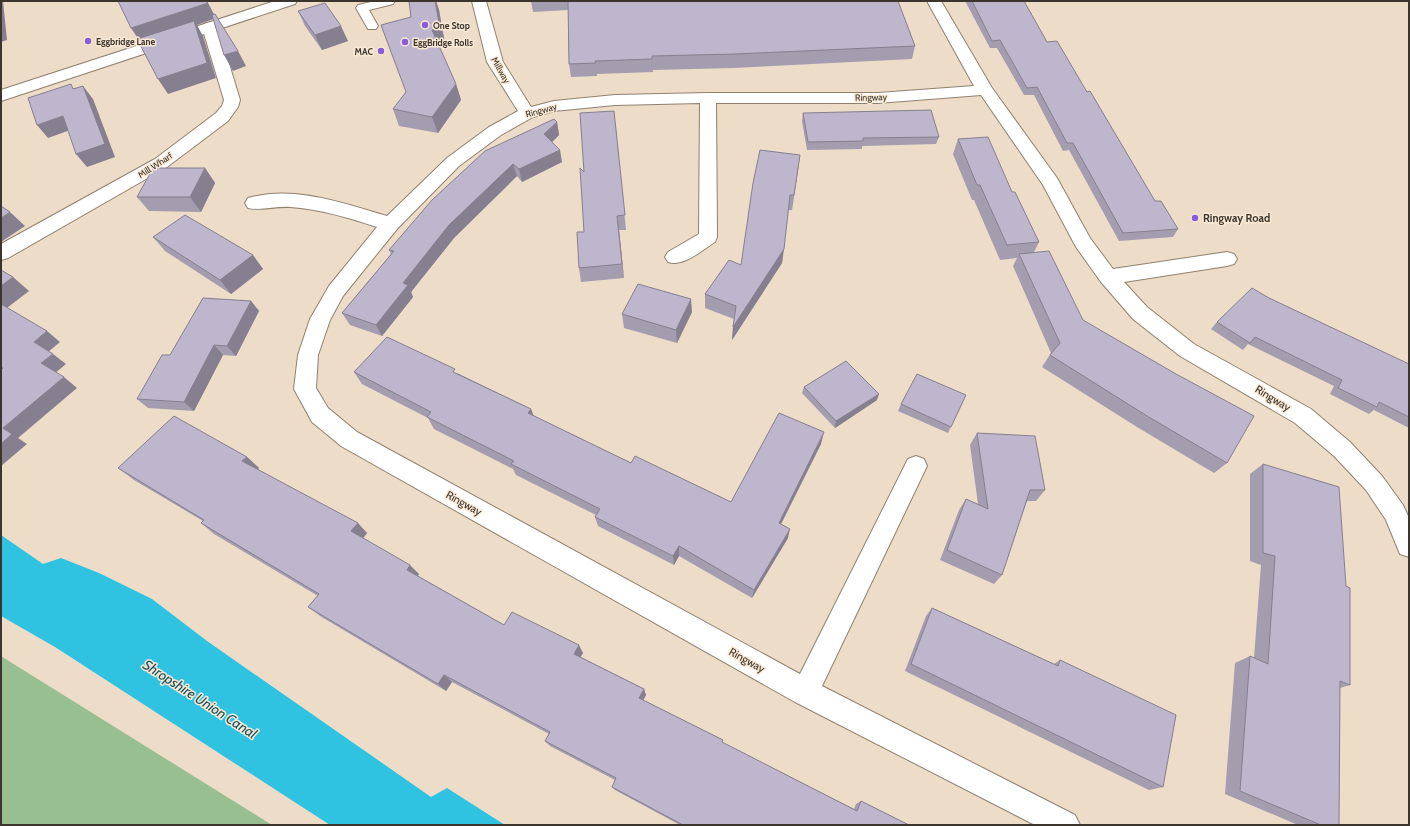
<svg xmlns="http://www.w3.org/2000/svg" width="1410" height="826" font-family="Cabin,sans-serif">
<rect width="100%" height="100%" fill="#ecdcc8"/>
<path fill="#98bf91" d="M 1,656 L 12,663 L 272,825 L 1,825 Z"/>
<path fill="#30c3e1" d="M 1,535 L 43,564 L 61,558 L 99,573 L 152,599 L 207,641 L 431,797 L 447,788 L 505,825 L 330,825 L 55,647 L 1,616 Z"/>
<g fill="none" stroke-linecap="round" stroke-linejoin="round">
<g stroke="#90816f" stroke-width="2">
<path id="lane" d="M 375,1 L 395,1 L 393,4 L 369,10 L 378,26 L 376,29 L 368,29 L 356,8 L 358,5 Z"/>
</g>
<g stroke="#90816f" stroke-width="2">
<path id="street" d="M 472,1 L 486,1 L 503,62 L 531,107 L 554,101 L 615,95 L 708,93 L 878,93 L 974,86 L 927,1 L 941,1 L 992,88 L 1057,178 L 1090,238 L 1113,269 L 1227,252 L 1234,254 L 1237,259 L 1234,264 L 1227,266 L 1124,282 L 1147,307 L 1194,344 L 1311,409 L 1350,442 L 1382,476 L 1403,505 L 1409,518 L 1409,557 L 1400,554 L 1386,520 L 1366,490 L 1334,456 L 1295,423 L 1180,356 L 1133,319 L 1101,282 L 1076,247 L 1043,185 L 981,95 L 878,103 L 716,103 L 717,237 L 715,242 C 702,250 684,267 668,262 L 665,257 L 668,252 L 699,234 L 700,103 L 615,105 L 554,111 L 533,117 L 501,135 L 459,166 L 397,229 L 343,296 L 330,320 L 318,355 L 316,388 L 328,408 L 357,432 L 800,674 L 908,459 L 916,456 L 924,459 L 927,466 L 822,686 L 1075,815 L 1080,825 L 1035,825 L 795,702 L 341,446 L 312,422 L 294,389 L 298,355 L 310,319 L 329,286 L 377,227 C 349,218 320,209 290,207 C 276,206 261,211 248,208 L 245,203 L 248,198 C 294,185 342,203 387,216 L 447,158 L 489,127 L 518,111 L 487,62 Z
M 210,22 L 215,24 L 218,27 L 240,100 L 238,107 L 228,121 L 167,167 L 8,258 L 1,260 L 1,244 L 155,159 L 216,113 L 222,106 L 224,100 L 202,27 L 205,24 Z"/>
</g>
<g stroke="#90816f" stroke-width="2">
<path id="secondary" d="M 275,1 L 297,1 L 295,4 L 1,101 L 1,90 Z"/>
</g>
<use href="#lane" fill="#fff" fill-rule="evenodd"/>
<use href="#street" fill="#fff" fill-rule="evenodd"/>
<use href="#secondary" fill="#fff" fill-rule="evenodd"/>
</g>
<path fill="#a39daf" d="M 409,1 L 436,1 L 439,10 L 445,44 L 439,46 L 456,84 L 461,100 L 438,133 L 399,126 L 393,109 L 406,92 L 411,17 Z
M 531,1 L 898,1 L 915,46 L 912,59 L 734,68 L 653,70 L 653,72 L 597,74 L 597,76 L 571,77 L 569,64 L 568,10 L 533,12 Z
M 965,1 L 1024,1 L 1047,42 L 1087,92 L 1155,201 L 1178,229 L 1173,237 L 1119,241 L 1069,150 L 1063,151 L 1034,95 L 1024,95 L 997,48 L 990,48 Z
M 298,11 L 348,41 L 322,50 L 305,26 Z
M 614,111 L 626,230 L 619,230 L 624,278 L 581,282 L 579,268 L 584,232 L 584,172 Z
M 803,113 L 939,137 L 936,144 L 862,146 L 862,149 L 807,150 L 802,121 Z
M 557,122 L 559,135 L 552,142 L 562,162 L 522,182 L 517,176 L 454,238 L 411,292 L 413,297 L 382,336 L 350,325 L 342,313 L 391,254 L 389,250 Z
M 958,139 L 1012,192 L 1039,242 L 1034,252 L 1083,320 L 1227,463 L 1214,473 L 1137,427 L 1042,367 L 1051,353 L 1013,266 L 1017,258 L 1000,260 L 974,200 L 972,200 L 953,154 Z
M 205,168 L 215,183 L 201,212 L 149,211 L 137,197 Z
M 798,170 L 792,210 L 788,210 L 782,263 L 732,340 L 734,319 L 705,308 L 705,294 L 741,265 Z
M 153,237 L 253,255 L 263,269 L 231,294 L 165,251 Z
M 1269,298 L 1359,341 L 1409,364 L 1409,428 L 1374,410 L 1369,414 L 1330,394 L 1334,386 L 1248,344 L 1243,350 L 1211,329 L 1217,322 Z
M 251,301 L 259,311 L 236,356 L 223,355 L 194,411 L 148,408 L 137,399 L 170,355 Z
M 692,312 L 677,343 L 624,328 L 622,314 Z
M 354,372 L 457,373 L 531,409 L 534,416 L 631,463 L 731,502 L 821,444 L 781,524 L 788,538 L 752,598 L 679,556 L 674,565 L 598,526 L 595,517 L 596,515 L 516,475 L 513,469 L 434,429 L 428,418 L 362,384 Z
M 804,387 L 877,400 L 835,428 L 802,393 Z
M 966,395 L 948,433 L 898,411 L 901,404 Z
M 977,433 L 1045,490 L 1036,501 L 1027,501 L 1002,575 L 994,584 L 940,560 L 959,510 L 966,499 L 978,504 L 970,445 Z
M 247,457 L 259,468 L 257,470 L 367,533 L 363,538 L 419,574 L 418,576 L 504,625 L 583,653 L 580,657 L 644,689 L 646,695 L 643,700 L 723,740 L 722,743 L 854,809 L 856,804 L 861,801 L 909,825 L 680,825 L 615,790 L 612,787 L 615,780 L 550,746 L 545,741 L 549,734 L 452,682 L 446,691 L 320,616 L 308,607 L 318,596 L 214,534 L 201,523 L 203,521 L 134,480 L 118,468 Z
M 1263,464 L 1350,685 L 1340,688 L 1339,825 L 1298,825 L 1225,794 L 1235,663 L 1250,656 L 1254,658 L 1261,565 L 1250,561 L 1250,474 Z
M 932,608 L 1054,664 L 1060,660 L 1163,787 L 1149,790 L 905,671 L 926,616 Z"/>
<path fill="#857f8f" d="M 1,1 L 3,1 L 7,40 L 1,42 Z
M 435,1 L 436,1 L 439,10 L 445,44 L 437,46 L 432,30 Z
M 208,3 L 216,18 L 197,25 L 203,36 L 216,78 L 168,94 L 158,79 L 141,43 L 131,28 Z
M 341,26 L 348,41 L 322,50 L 315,35 Z
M 238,51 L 246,66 L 233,71 L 224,55 Z
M 456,84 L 461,100 L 438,133 L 432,117 Z
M 83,86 L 93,99 L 115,157 L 87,167 L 76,154 Z
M 63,116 L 73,129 L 48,138 L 37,125 Z
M 557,122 L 559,135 L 547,147 L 544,134 Z
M 560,150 L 562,162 L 522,182 L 519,169 Z
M 800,155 L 798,170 L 792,210 L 794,195 Z
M 513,164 L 517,176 L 454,238 L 411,292 L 413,297 L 382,336 L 376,325 L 403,283 L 449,225 Z
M 205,168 L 215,183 L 201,212 L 190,197 Z
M 10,212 L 25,226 L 1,242 L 1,218 Z
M 617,216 L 619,230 L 624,278 L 622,264 Z
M 784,249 L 782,263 L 732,340 L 733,327 Z
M 253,255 L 263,269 L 231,294 L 220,280 Z
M 13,277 L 29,291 L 3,311 L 1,309 L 1,286 Z
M 691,299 L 692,312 L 677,343 L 676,330 Z
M 251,301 L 259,311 L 236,356 L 227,346 Z
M 47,331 L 60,342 L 47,353 L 34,342 Z
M 214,345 L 223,355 L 194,411 L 184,402 Z
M 53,354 L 66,364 L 54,374 L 41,363 Z
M 64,377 L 77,388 L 18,438 L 27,444 L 1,466 L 1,444 L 3,428 Z
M 879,394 L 877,400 L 835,428 L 836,421 Z
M 531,409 L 535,421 L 528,413 Z
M 824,432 L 821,444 L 777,532 L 779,523 Z
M 247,457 L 259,468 L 254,473 L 242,461 Z
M 358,523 L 367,533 L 361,541 L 351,531 Z
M 790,529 L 788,538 L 752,598 L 754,590 Z
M 679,546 L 679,556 L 674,565 L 673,556 Z
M 410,565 L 419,574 L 415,579 L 407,570 Z
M 579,645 L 583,653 L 578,661 L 574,654 Z
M 444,675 L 452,682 L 446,691 L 438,684 Z
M 644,689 L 646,695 L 641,704 L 639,698 Z"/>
<path fill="#beb6cc" stroke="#857f8f" d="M 118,1 L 206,1 L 208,3 L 131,28 Z
M 409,1 L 435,1 L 440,28 L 432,30 L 456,84 L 432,117 L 393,109 L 406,92 L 381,25 L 411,17 Z
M 568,1 L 898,1 L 915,46 L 735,54 L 652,56 L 652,59 L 595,61 L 596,63 L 569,64 Z
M 972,1 L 1024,1 L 1047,42 L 1057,41 L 1087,92 L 1090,91 L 1155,201 L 1161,201 L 1178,229 L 1123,233 L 1073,143 L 1067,143 L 1037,87 L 1027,88 L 1000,40 L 992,41 Z
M 325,3 L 341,26 L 315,35 L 298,11 Z
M 215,14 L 238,51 L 224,55 L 212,15 Z
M 194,21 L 207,63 L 158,79 L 137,39 Z
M 71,84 L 73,89 L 83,86 L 105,144 L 76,154 L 63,116 L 37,125 L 28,98 Z
M 931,110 L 939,137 L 863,138 L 863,141 L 808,142 L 803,113 Z
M 614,111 L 625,215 L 617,216 L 622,264 L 579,268 L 577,232 L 584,232 L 580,168 L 584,172 L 580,113 Z
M 554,119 L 557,122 L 544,134 L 560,150 L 519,169 L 513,164 L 449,225 L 403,283 L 408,285 L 376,325 L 342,313 L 394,251 L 389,250 L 432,200 L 485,151 Z
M 988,137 L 1012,192 L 1015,192 L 1039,242 L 1007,245 L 980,185 L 977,185 L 958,139 Z
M 760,150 L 800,155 L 794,195 L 790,195 L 784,249 L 733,327 L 736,306 L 705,294 L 729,260 L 741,265 L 753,183 Z
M 153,168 L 205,168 L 190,197 L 137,197 Z
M 1,206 L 10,212 L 1,218 Z
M 185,215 L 253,255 L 220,280 L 153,237 Z
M 1049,251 L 1083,320 L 1176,374 L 1254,416 L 1227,463 L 1147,416 L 1050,355 L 1060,343 L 1019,254 Z
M 1,270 L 13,277 L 1,286 Z
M 638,284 L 691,299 L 676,330 L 622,314 Z
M 1252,288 L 1269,298 L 1409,364 L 1409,417 L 1379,402 L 1377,407 L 1338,388 L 1342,380 L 1255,337 L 1250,343 L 1217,322 Z
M 203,298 L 251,301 L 227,346 L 214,345 L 184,402 L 137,399 L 162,355 L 170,355 Z
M 1,304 L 47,331 L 34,342 L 53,354 L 41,363 L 64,377 L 3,428 L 12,434 L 1,444 L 1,370 L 3,368 L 1,367 Z
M 387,337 L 455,369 L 453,372 L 531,409 L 528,413 L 631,463 L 635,456 L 731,502 L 779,413 L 824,432 L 779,523 L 790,529 L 754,590 L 679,546 L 673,556 L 595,517 L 600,509 L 511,464 L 514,461 L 427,417 L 431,412 L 354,372 Z
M 846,361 L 879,394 L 836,421 L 804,387 Z
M 917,374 L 966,395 L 951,427 L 901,404 Z
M 174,416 L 247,457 L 242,461 L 358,523 L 351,531 L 410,565 L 407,570 L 504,625 L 512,612 L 579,645 L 574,654 L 644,689 L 639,698 L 723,740 L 722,742 L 857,811 L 861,801 L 909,825 L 683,825 L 612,787 L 616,778 L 545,741 L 550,732 L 444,675 L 438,684 L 308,607 L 319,594 L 201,523 L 204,520 L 118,468 Z
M 977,433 L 1035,436 L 1045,490 L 1030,490 L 1002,575 L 947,550 L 966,499 L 988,509 Z
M 1263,464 L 1339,487 L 1346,586 L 1350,588 L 1350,685 L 1340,681 L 1339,825 L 1321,825 L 1240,791 L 1250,656 L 1268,664 L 1275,556 L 1263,553 Z
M 932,608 L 1058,666 L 1060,660 L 1176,715 L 1163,787 L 911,664 Z"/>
<g fill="#885dd7" stroke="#f9e9d5" stroke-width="1.5">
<circle cx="425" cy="25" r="4"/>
<circle cx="88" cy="41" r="4"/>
<circle cx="405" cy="42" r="4"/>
<circle cx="381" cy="51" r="4"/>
<circle cx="1195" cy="218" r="4"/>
</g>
<g text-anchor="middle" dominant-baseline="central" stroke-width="3" stroke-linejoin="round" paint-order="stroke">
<g font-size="9" font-weight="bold" fill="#3b352d" stroke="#f9e9d5" text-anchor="start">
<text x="433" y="25">One Stop</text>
<text x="96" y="41">Eggbridge Lane</text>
<text x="413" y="42">EggBridge Rolls</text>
<text x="373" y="51" text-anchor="end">MAC</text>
</g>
<g font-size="9" fill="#3b352d" stroke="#f9e9d5">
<text transform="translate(501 70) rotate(61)">Millway</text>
<text transform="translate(871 97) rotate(-1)">Ringway</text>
<text transform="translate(541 110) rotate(-15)">Ringway</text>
<text transform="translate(155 165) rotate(-33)">Mill Wharf</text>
</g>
<g font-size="11" font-weight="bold" fill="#3b352d" stroke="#f9e9d5" text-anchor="start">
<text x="1203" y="218">Ringway Road</text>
</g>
<g font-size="11" fill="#3b352d" stroke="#f9e9d5">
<text transform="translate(1273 398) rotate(31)">Ringway</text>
<text transform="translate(464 503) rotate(29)">Ringway</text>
<text transform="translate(747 660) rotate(29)">Ringway</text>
</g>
<g font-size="14" font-style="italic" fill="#134e5a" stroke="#f9e9d5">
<text transform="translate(200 699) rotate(33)">Shropshire Union Canal</text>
</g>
</g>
<rect width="1410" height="826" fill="none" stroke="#3b352d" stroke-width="4"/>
</svg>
